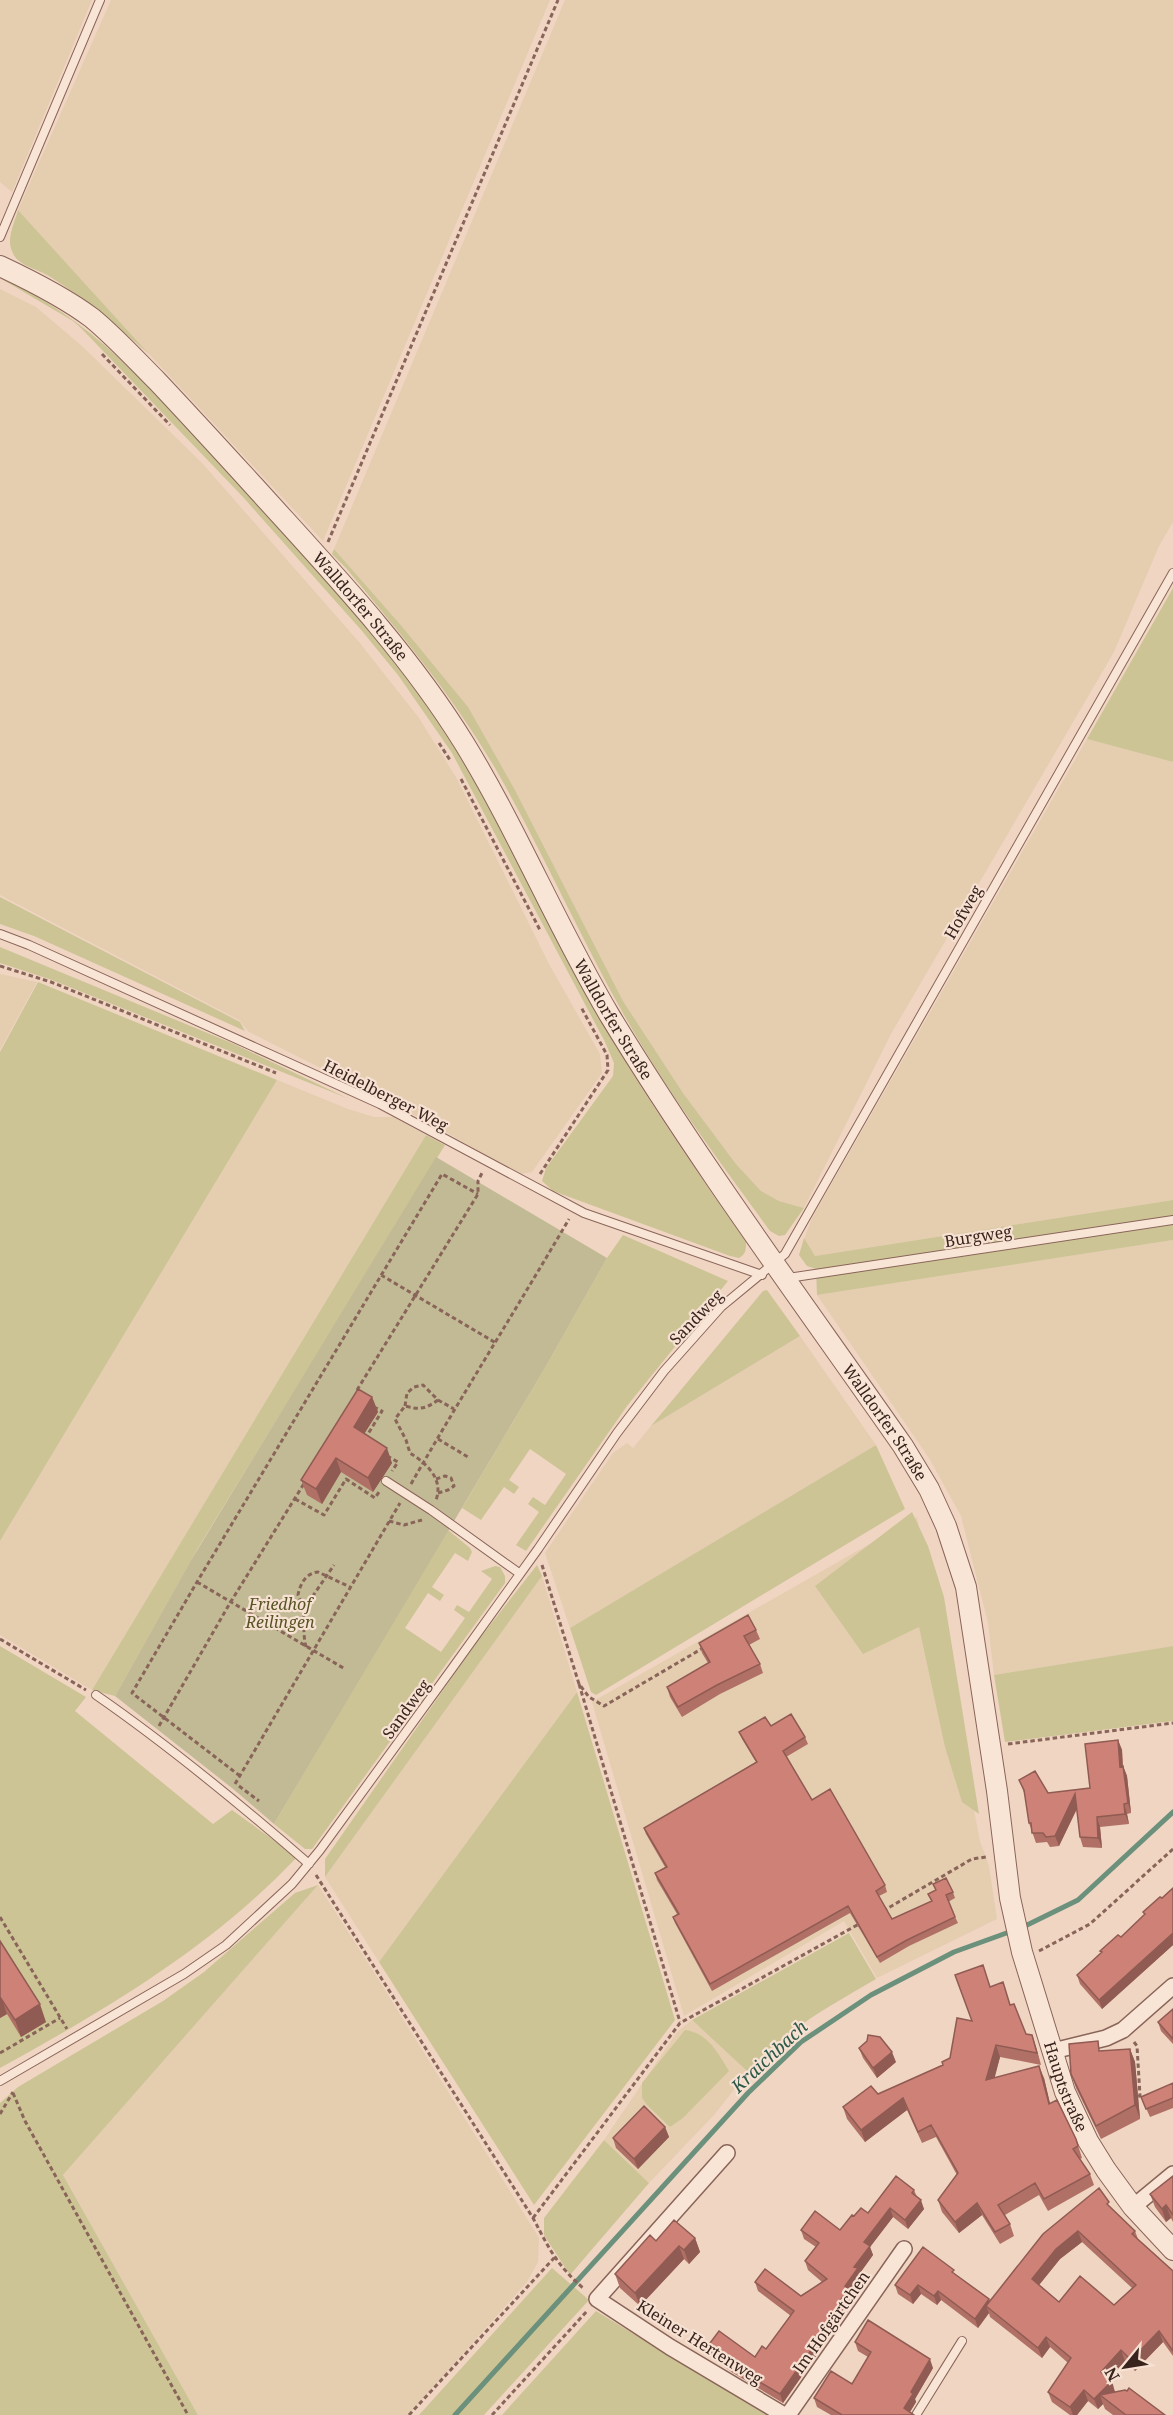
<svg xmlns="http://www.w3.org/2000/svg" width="1173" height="2415" font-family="'Noto Serif',serif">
<rect width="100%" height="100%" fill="#efd5c2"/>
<path fill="#e5cdb0" d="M 0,0 L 92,0 L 12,192 L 0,182 Z
M 111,0 L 550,0 L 323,541 L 149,354 L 18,210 Z
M 565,0 L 1173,0 L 1173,522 L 1159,546 L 1114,652 L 891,1034 L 804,1208 L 779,1201 L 761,1191 L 736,1164 L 683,1093 L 623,1001 L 515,790 L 399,623 L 334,549 Z
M 0,289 L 36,307 L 83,347 L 202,463 L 359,642 L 419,718 L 457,779 L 549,964 L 600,1054 L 602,1073 L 532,1172 L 520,1174 L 510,1170 L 434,1125 L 249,1032 L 239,1020 L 0,895 Z
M 1087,739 L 1173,762 L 1173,1200 L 815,1256 L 804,1239 L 813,1216 Z
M 0,974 L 37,982 L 0,1050 Z
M 277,1080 L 348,1109 L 374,1117 L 393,1117 L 426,1135 L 92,1690 L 0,1635 L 0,1541 Z
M 1173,1240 L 1173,1646 L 994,1675 L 988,1623 L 961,1516 L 929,1458 L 817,1295 Z
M 800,1336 L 876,1445 L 570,1628 L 545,1553 L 613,1453 L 627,1443 L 633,1448 L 651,1426 Z
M 917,1517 L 980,1841 L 989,1866 L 997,1919 L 877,1978 L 844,1921 L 684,2016 L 592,1702 Z
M 542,1576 L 577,1692 L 379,1962 L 325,1877 Z
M 318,1885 L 372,1969 L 539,2238 L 538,2262 L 527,2282 L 408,2415 L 198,2415 L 63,2175 Z
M 692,2020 L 748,2072 L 714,2115 L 649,2183 L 604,2140 L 677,2032 Z"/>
<path fill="#cdc496" d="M 18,210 L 149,354 C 115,325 87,300 49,276 C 36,268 17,266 12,251 C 6,238 15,222 18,210 Z
M 0,278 C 91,317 151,389 216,460 C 296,548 387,640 450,741 C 495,813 531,890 570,965 C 621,1062 683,1152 746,1242 C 746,1250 746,1254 739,1258 L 730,1256 L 553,1191 L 542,1181 L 546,1168 L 613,1076 L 614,1063 L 605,1042 L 452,753 L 398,675 L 362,631 L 243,497 L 81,328 L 73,321 Z
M 334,549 L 399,623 L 468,707 L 515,790 L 623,1001 L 683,1093 L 736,1164 L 761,1191 L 779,1201 L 804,1208 L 785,1235 L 779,1236 L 770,1231 C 728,1173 685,1116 648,1056 C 591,963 549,862 495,768 C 453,696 399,632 346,568 L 332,554 Z
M 1173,588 L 1173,762 L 1087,739 Z
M 0,897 L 240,1022 L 245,1031 L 34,936 L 0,924 Z
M 0,947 L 234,1044 L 347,1098 L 52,980 L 0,963 Z
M 38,982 L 277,1080 L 0,1541 L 0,1052 Z
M 426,1135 L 445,1145 L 198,1548 L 115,1696 L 92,1690 Z
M 1173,1200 L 1173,1240 L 817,1295 L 816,1269 L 807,1266 L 799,1255 L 804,1238 L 815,1256 Z
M 623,1235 L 728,1281 L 627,1406 L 526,1551 L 516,1545 L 539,1512 L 528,1504 L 533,1497 L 545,1505 L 566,1474 L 530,1449 L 509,1480 L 519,1487 L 514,1494 L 504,1487 L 481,1520 L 462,1508 L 545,1368 L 607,1258 Z
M 767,1290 L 800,1336 L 651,1426 L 763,1291 Z
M 876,1445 L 905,1509 L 596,1695 L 591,1692 L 570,1628 Z
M 912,1512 L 928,1546 L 944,1597 L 979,1814 L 962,1802 L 945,1747 L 919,1627 L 863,1654 L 815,1586 Z
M 448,1530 L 470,1548 L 472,1552 L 468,1561 L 455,1553 L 432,1587 L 444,1595 L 440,1601 L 428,1593 L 405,1628 L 441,1652 L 465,1618 L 454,1610 L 457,1605 L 469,1612 L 492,1579 L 481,1571 L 495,1566 L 500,1567 L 505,1576 L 505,1583 L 312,1849 L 305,1849 L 274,1824 Z
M 537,1565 L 542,1576 L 325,1877 L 325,1859 L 476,1643 Z
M 0,1646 L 86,1697 L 75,1711 L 213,1824 L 232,1810 L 297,1857 C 212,1947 107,2009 0,2068 Z
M 1173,1646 L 1173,1721 L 1005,1742 L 994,1675 Z
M 577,1692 L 675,2020 L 534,2205 L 379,1962 Z
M 318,1885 L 63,2175 L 198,2415 L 0,2415 L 0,2103 L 18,2087 L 163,2001 L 204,1972 L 295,1893 Z
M 849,1933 L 876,1979 C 830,2006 783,2031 748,2072 L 692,2020 Z
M 685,2030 C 708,2033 718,2053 729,2071 L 683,2118 L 670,2127 L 647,2105 L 642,2098 L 642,2083 Z
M 604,2140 L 649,2183 L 570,2275 L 544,2235 L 544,2218 Z
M 552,2268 L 589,2300 L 484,2415 L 419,2415 Z
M 596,2311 L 767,2415 L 502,2415 Z"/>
<path fill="#c2ba95" d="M 436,1157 L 607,1258 L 545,1368 L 274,1824 L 232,1788 L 115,1696 L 190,1562 Z"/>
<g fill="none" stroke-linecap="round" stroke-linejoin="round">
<path stroke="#6b907c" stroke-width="5" d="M 1021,1928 L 1078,1900 L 1173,1812
M 455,2415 L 748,2093 L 801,2042 L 871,1995 L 954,1952 L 1012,1931"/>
<g stroke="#896559" stroke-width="10">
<path id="service" d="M 0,237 L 100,0
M 0,934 L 29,945 L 380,1104 L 584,1213 L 762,1275
M 788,1278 L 1173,1220
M 386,1481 L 431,1510 L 519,1573
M 96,1695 C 171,1747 240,1804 309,1864
M 0,2081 L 184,1974 L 226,1945 L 292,1884 L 320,1850 L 451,1670 L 538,1549 L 617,1433 L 664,1371 L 721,1307 L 785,1254 L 1173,573
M 916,2415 L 962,2341"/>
</g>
<g stroke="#896559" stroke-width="18">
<path id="minor" d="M 1053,2051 L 1106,2038 L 1123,2030 L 1173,1986
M 727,2153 L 597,2299 L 670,2347 L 784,2415
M 1133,2207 L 1173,2174
M 788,2415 L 904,2249"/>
</g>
<g stroke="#896559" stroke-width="22">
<g id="tertiary">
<path id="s1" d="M 0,266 C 32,281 64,297 92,318 C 115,337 136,360 157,381 C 190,416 222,451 254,486 C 328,568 406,649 464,743 C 518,831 557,927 610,1016 C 700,1164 804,1304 903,1446 L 929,1489 L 946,1526 L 966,1587 L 997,1791 L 1010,1898 L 1022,1952 L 1065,2092 L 1088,2141 L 1106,2170 L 1133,2207 L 1173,2250"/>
</g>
</g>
<path stroke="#896559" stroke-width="3" stroke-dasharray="4.5 3" stroke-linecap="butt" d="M 102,354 L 170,425
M 328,542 L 558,0
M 439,743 L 450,760
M 461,779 L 540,930
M 0,966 L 51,982 L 276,1073
M 540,1174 L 608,1070 L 607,1055 L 581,1007
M 381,1275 L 496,1343
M 357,1390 L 478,1194 L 478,1181 L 483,1171
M 438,1400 L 454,1409
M 405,1406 L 407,1393 L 414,1387 L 423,1385 L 438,1400 C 426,1409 419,1410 405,1406 L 395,1419 L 406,1440 L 410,1453 C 426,1463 444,1479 436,1500
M 365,1439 L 382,1411 L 374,1407
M 438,1439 L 468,1457
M 387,1456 L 398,1462 L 392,1471
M 436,1479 L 445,1476 L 451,1478 L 454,1486 L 448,1490 L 438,1493
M 411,1484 C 462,1395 517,1308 569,1219
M 295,1499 L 324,1515 L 346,1479 L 375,1498 L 379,1492
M 389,1521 L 404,1525 L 422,1520
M 542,1565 L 579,1684 L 589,1697 L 604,1706 L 703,1648
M 197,1582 L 345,1669
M 304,1609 L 334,1565
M 0,1639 L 86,1690
M 306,1647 C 301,1627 308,1615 298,1595 C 300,1584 306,1573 318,1572 L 350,1587
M 579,1684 L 680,2022
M 159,1726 L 230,1603 L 305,1482
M 1008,1744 L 1173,1723
M 240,1776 L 132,1693 L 197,1582 L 442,1174 L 478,1194
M 235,1784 L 400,1503
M 239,1786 L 259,1801
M 316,1875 L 533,2218 C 550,2250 556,2264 584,2289
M 883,1911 L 972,1859 L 986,1857
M 0,1917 L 67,2029
M 1039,1951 L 1090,1924 L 1173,1849
M 1134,2042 L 1137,2046 L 1140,2096 L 1135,2097
M 0,2053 L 60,2018
M 13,2093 L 25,2121 L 188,2415
M 0,2114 L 13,2092
M 533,2218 L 680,2023 L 859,1924
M 409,2415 L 554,2258
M 492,2415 L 588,2310"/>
<use href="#service" stroke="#f9e5d6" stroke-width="8"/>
<use href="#minor" stroke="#f9e5d6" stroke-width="15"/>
<use href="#tertiary" stroke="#f9e5d6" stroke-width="20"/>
</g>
<path fill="#b17066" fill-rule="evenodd" d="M 372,1397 L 378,1412 L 364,1434 L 392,1463 L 373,1492 L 341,1472 L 322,1504 L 307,1495 L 301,1480 Z
M 756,1630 L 760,1639 L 749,1645 L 760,1664 L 763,1673 L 720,1694 L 682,1717 L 670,1697 L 667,1687 L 708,1663 L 702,1653 L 699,1643 Z
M 771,1726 L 805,1737 L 808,1744 L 786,1757 L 812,1800 L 885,1885 L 887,1892 L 879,1896 L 892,1919 L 931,1901 L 928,1894 L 936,1891 L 933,1884 L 953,1892 L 955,1898 L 948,1902 L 958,1923 L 909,1946 L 880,1963 L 850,1913 L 712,1991 L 675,1923 L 673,1917 L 677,1914 L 657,1880 L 655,1873 L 665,1867 L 646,1834 L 644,1828 L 756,1762 L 742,1739 L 739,1732 Z
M 1118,1740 L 1122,1750 L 1123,1766 L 1127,1776 L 1131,1813 L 1127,1814 L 1129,1824 L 1100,1827 L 1102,1848 L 1083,1847 L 1080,1837 L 1077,1809 L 1059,1846 L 1050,1847 L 1047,1842 L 1036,1843 L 1029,1823 L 1025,1795 L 1019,1780 L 1048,1793 L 1090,1788 Z
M 1173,1888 L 1173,1945 L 1102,2009 L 1080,1984 L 1077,1975 L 1101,1953 L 1100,1951 L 1121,1937 L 1144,1915 L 1143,1912 L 1162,1898 Z
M 0,1941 L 46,2022 L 21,2037 L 7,2014 L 0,2018 Z
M 990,1987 L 1011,2005 L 1026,2034 L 1032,2035 L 1041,2065 L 1000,2057 L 994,2078 L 1044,2078 L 1050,2104 L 1076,2139 L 1082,2158 L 1080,2159 L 1090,2174 L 1094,2185 L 1048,2211 L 1039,2195 L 1005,2215 L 1010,2224 L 1014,2236 L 1000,2244 L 982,2215 L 959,2233 L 942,2212 L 938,2200 L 957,2175 L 936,2137 L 922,2143 L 907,2110 L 865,2142 L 847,2119 L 843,2107 L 878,2094 L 943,2065 L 950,2058 Z
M 1173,2009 L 1173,2044 L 1161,2031 L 1158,2022 Z
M 859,2048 L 896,2062 L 877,2078 L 863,2058 Z
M 1130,2049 L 1135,2062 L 1140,2119 L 1101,2139 L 1076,2088 L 1071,2074 L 1101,2051 Z
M 1173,2083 L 1173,2108 L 1150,2117 L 1141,2097 Z
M 665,2127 L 669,2137 L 638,2169 L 616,2148 L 613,2138 Z
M 1173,2176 L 1173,2222 L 1171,2218 L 1166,2222 L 1155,2207 L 1150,2194 Z
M 914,2190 L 917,2197 L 924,2209 L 908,2229 L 893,2217 L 870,2247 L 873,2255 L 860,2273 L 861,2277 L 850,2292 L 853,2298 L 844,2309 L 846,2313 L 783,2403 L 733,2373 L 710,2356 L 707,2347 L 755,2357 L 766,2349 L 791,2316 L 758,2291 L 755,2282 L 801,2296 L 822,2282 L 808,2270 L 805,2261 L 816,2247 L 804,2239 L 801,2230 L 840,2230 L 854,2216 L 868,2213 Z
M 1111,2208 L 1135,2231 L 1138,2239 L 1173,2271 L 1173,2356 L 1163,2342 L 1135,2371 L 1125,2361 L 1109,2379 L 1115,2392 L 1165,2415 L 1113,2415 L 1105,2409 L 1103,2404 L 1098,2409 L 1088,2401 L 1077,2415 L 1070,2415 L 1052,2402 L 1048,2392 L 1068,2363 L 1050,2347 L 1042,2358 L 990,2317 L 989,2313 L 978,2328 L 941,2300 L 937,2305 L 921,2294 L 913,2304 L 898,2294 L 895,2285 L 956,2275 L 989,2299 L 990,2302 L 1043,2234 ZM 1082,2242 L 1132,2288 L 1114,2305 L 1059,2302 L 1039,2285 L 1060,2259 Z
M 695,2238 L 700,2252 L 689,2264 L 684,2259 L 640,2306 L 620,2288 L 615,2274 L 656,2241 Z
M 855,2342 L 933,2368 L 915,2399 L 916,2402 L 910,2412 L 914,2415 L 831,2415 L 817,2407 L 814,2398 L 852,2384 L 868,2357 L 858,2351 Z"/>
<path fill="#905b53" d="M 372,1397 L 378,1412 L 359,1442 L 354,1427 Z
M 387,1448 L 392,1463 L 373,1492 L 368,1478 Z
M 336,1458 L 341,1472 L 322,1504 L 316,1489 Z
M 1118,1740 L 1122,1750 L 1123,1777 L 1120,1767 Z
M 1123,1766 L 1127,1776 L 1131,1813 L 1128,1803 Z
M 1075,1794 L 1079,1804 L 1059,1846 L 1055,1836 Z
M 1124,1804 L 1127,1814 L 1129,1824 L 1125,1814 Z
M 1097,1817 L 1100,1827 L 1102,1848 L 1098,1838 Z
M 1173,1933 L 1173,1945 L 1102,2009 L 1099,2000 Z
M 1,1996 L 7,2014 L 0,2018 L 0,1997 Z
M 40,2004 L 46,2022 L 21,2037 L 15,2020 Z
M 1032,2035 L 1036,2047 L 1041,2065 L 1037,2053 Z
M 996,2045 L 1000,2057 L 991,2092 L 986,2080 Z
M 1130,2049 L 1135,2062 L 1140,2119 L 1135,2105 Z
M 892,2052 L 896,2062 L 877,2078 L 873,2068 Z
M 1039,2066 L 1044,2078 L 1053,2116 L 1049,2104 Z
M 903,2098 L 907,2110 L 865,2142 L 861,2130 Z
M 665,2127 L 669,2137 L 638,2169 L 634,2159 Z
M 921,2200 L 924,2209 L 908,2229 L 905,2220 Z
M 977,2203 L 982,2215 L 959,2233 L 955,2222 Z
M 1166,2205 L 1171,2218 L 1166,2222 L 1162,2209 Z
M 890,2208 L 893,2217 L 870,2247 L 873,2255 L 860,2273 L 861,2277 L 850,2292 L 853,2298 L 844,2309 L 846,2313 L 783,2403 L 780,2394 L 839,2302 L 845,2286 L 864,2242 Z
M 1078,2231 L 1082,2242 L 1060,2259 L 1035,2290 L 1032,2279 L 1056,2249 Z
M 695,2238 L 700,2252 L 689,2264 L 684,2250 Z
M 679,2246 L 684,2259 L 640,2306 L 635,2293 Z
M 918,2285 L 921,2294 L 913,2304 L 910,2295 Z
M 938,2291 L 941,2300 L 937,2305 L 934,2296 Z
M 989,2299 L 992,2308 L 986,2306 L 989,2313 L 978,2328 L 975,2319 Z
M 1159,2331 L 1163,2342 L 1135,2371 L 1131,2360 Z
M 1046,2337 L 1050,2347 L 1042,2358 L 1038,2348 Z
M 1121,2350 L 1125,2361 L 1105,2383 L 1101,2372 Z
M 930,2359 L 933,2368 L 915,2399 L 916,2402 L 908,2415 L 904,2408 L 911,2392 Z
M 1112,2381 L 1115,2392 L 1100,2395 L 1103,2404 L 1098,2409 L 1094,2399 Z
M 1084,2390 L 1088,2401 L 1077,2415 L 1073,2415 L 1070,2407 Z"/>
<path fill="#ce8277" stroke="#905b53" stroke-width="1.5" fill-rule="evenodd" d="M 358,1389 L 372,1397 L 354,1427 L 387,1448 L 368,1478 L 336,1458 L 316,1489 L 301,1480 Z
M 748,1615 L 756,1630 L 744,1636 L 760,1664 L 717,1685 L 678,1707 L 667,1687 L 710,1662 L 699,1643 Z
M 791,1714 L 805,1737 L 783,1751 L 812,1800 L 830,1789 L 885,1885 L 876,1891 L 892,1919 L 932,1901 L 928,1894 L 936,1890 L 933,1884 L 946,1878 L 953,1892 L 946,1895 L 955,1917 L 907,1940 L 877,1957 L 848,1906 L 710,1984 L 673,1917 L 679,1914 L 655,1873 L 667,1867 L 644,1828 L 757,1762 L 739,1732 L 765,1717 L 771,1726 Z
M 1118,1740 L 1120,1767 L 1123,1766 L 1128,1803 L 1124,1804 L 1125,1814 L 1097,1817 L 1098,1838 L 1080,1837 L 1075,1794 L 1055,1836 L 1046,1837 L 1043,1833 L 1032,1833 L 1031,1823 L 1029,1823 L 1024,1790 L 1019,1780 L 1035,1771 L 1048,1793 L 1090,1788 L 1085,1744 Z
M 1173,1888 L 1173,1933 L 1099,2000 L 1077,1975 L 1102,1952 L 1100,1951 L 1118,1935 L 1121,1937 L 1145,1914 L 1143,1912 L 1160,1897 L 1162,1898 Z
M 0,1941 L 40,2004 L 15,2020 L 0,1997 Z
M 983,1965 L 990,1987 L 1003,1982 L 1010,2005 L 1014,2004 L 1026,2034 L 1032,2035 L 1037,2053 L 996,2045 L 986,2080 L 1039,2066 L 1049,2104 L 1057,2100 L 1076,2139 L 1078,2146 L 1073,2149 L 1090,2174 L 1044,2199 L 1035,2183 L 998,2205 L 1010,2224 L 995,2232 L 977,2203 L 955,2222 L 938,2200 L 958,2173 L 931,2125 L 918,2132 L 903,2098 L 861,2130 L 843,2107 L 871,2086 L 878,2094 L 943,2065 L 942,2062 L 950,2058 L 957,2018 L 972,2021 L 955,1975 Z
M 1173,2009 L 1173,2039 L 1158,2022 Z
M 868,2035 L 880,2037 L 892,2052 L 873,2068 L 859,2048 L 867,2041 Z
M 1098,2041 L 1099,2051 L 1130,2049 L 1135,2105 L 1096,2126 L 1071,2074 L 1069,2044 Z
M 1173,2083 L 1173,2098 L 1146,2109 L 1141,2097 Z
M 644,2106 L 665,2127 L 634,2159 L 613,2138 Z
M 896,2176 L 914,2190 L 912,2193 L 921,2200 L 905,2220 L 890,2208 L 864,2242 L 870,2246 L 854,2267 L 858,2268 L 845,2286 L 849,2289 L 839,2302 L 843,2305 L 780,2394 L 729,2364 L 707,2347 L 719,2331 L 755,2357 L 762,2346 L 766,2349 L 794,2311 L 755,2282 L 765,2269 L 801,2296 L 827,2279 L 805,2261 L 819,2243 L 801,2230 L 815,2211 L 840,2230 L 852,2215 L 854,2216 L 861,2208 L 868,2213 Z
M 1173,2176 L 1173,2215 L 1166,2205 L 1162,2209 L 1150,2194 Z
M 1099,2188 L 1109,2202 L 1107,2204 L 1135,2231 L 1132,2234 L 1173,2271 L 1173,2351 L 1159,2331 L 1131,2360 L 1121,2350 L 1101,2372 L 1112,2381 L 1094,2399 L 1084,2390 L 1070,2407 L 1048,2392 L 1071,2358 L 1046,2337 L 1038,2348 L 986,2306 L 1043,2234 ZM 1078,2231 L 1136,2285 L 1114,2305 L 1080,2276 L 1059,2302 L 1032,2279 L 1056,2249 Z
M 674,2220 L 695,2238 L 684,2250 L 679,2246 L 635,2293 L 615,2274 L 650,2235 L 656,2241 Z
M 923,2247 L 954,2270 L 952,2272 L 989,2299 L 975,2319 L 938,2291 L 934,2296 L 918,2285 L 910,2295 L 895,2285 Z
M 868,2320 L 930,2359 L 911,2392 L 913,2394 L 904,2408 L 914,2415 L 842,2415 L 814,2398 L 831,2371 L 852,2384 L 871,2352 L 855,2342 Z
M 1129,2388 L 1165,2415 L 1126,2415 L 1100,2395 L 1125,2390 L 1127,2391 Z"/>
<g text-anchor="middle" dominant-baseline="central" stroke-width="4.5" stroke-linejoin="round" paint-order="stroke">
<g font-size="16" fill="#39231d" stroke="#f6e1d2">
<text stroke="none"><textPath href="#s1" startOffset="500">Walldorfer Straße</textPath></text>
<text transform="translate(963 912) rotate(-60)">Hofweg</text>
<text stroke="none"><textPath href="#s1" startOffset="986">Walldorfer Straße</textPath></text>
<text transform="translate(386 1095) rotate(27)">Heidelberger Weg</text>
<text transform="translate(978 1236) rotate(-9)">Burgweg</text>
<text transform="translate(696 1317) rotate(-46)">Sandweg</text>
<text stroke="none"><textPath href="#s1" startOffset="1472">Walldorfer Straße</textPath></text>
<text transform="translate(406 1709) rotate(-54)">Sandweg</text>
<text stroke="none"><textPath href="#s1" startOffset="2168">Hauptstraße</textPath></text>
<text transform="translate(831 2322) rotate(-55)">Im Hofgärtchen</text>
<text transform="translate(700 2342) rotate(32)">Kleiner Hertenweg</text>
</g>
<g font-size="16" font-style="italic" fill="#565424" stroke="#f6e1d2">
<text x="280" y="1604">Friedhof<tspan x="280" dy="18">Reilingen</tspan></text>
</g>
<g font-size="18" font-style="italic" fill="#2c5949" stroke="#f6e1d2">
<text transform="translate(769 2056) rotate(-43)">Kraichbach</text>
</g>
</g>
<g transform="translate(1125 2367) rotate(240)" stroke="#f6e1d2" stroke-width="4.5" paint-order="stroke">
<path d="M0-4.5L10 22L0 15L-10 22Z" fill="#39231d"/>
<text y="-9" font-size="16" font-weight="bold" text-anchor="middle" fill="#39231d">N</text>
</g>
</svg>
